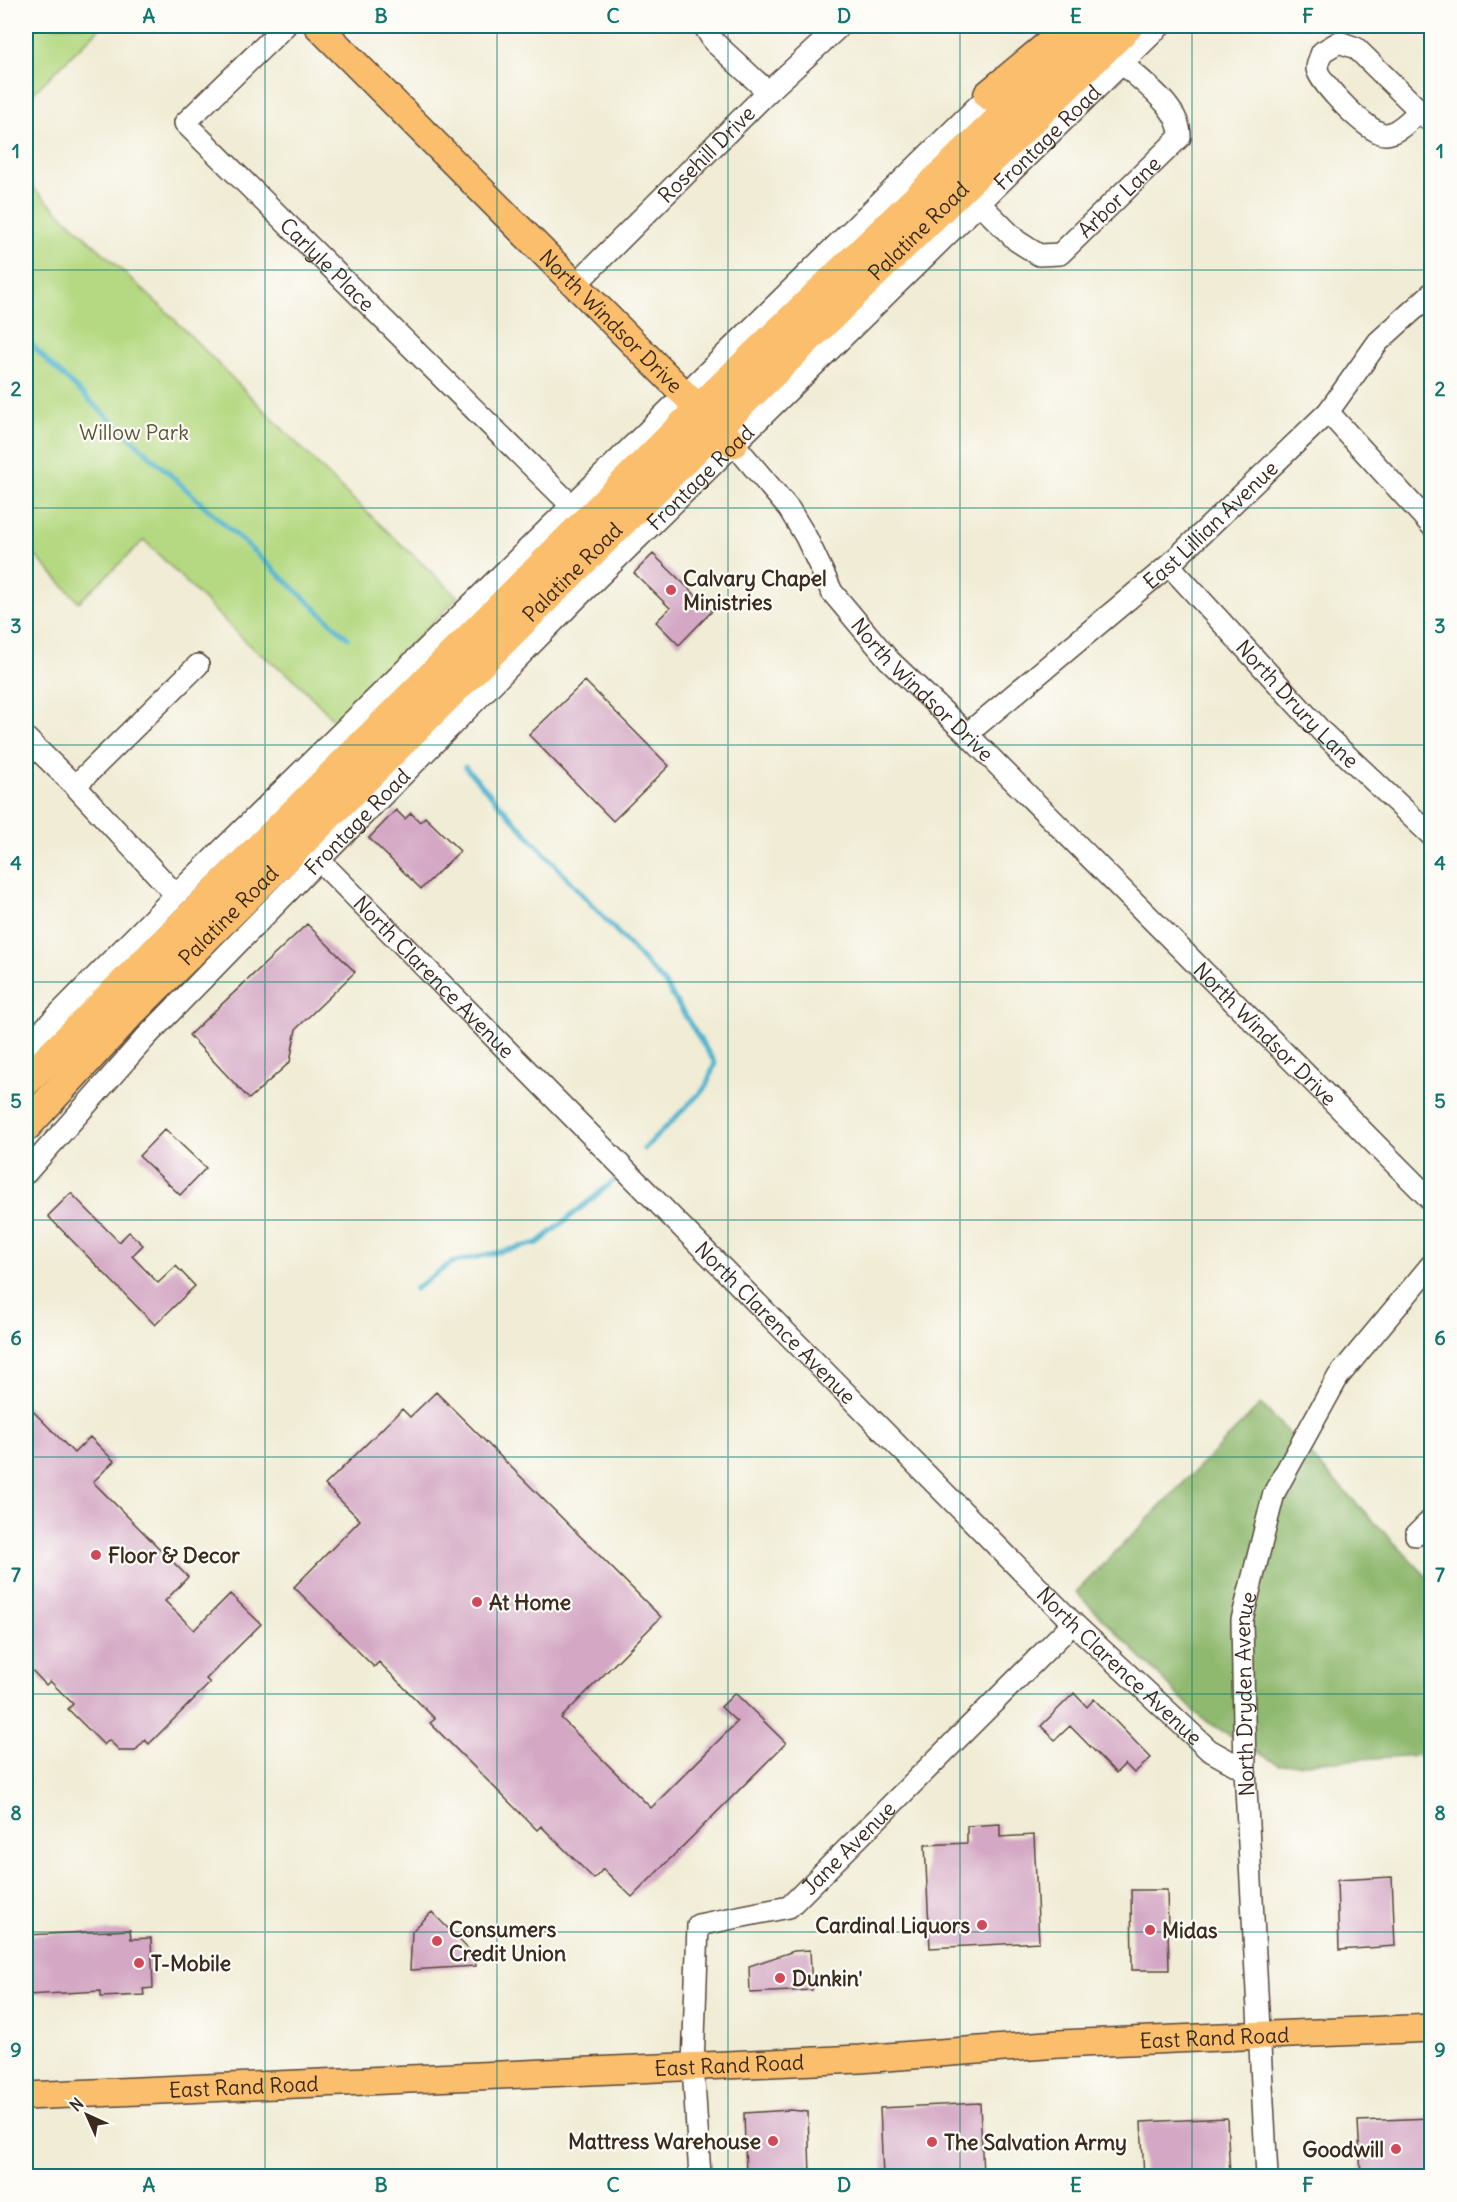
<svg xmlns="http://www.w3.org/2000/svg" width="1457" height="2202" font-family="Delius,sans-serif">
<rect width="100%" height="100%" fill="#fdfcf7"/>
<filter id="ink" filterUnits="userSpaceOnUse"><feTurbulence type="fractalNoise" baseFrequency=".0167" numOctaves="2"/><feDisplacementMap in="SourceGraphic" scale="12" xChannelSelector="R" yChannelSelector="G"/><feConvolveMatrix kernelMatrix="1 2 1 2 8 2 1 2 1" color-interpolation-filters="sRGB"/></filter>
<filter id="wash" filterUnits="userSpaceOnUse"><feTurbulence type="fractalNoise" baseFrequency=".008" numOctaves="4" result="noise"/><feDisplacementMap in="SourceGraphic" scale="24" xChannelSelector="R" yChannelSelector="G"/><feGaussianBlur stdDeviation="1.35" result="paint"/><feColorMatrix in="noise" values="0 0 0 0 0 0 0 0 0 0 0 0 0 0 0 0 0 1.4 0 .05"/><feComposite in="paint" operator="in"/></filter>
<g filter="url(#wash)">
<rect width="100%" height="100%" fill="#f0ecd5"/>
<path fill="#b5d982" stroke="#788250" stroke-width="1.5" d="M 26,26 L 102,26 L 26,100 Z
M 26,166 L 34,189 L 167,312 L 343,490 L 458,597 L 335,721 L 293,678 L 251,647 L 144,540 L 79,602 L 26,546 Z"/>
<path fill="#90b970" stroke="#667247" stroke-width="1.5" d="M 1261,1404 L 1431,1581 L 1431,1754 L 1279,1765 L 1201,1718 L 1076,1592 Z"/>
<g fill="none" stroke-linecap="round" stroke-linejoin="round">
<path stroke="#50b4ce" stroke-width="5" d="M 26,338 L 49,363 L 348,638
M 465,767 L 665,984 L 715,1063 L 706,1087 L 644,1149
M 415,1289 L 451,1263 L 538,1243 L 616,1179"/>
</g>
<g id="blocks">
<path fill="#d4a8c5" d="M 653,554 L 712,611 L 679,645 L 656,622 L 670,608 L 634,573 Z
M 585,681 L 669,766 L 613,821 L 529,735 Z
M 396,810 L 405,819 L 411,813 L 420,822 L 425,817 L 460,851 L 421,889 L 369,838 Z
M 307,924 L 355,972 L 296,1029 L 290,1062 L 249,1099 L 189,1035 Z
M 165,1129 L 206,1168 L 180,1195 L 139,1156 Z
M 71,1193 L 119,1242 L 129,1232 L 143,1245 L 132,1256 L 158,1283 L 176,1266 L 195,1286 L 155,1325 L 48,1216 Z
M 436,1392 L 661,1617 L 561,1718 L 651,1808 L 737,1722 L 721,1707 L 735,1693 L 786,1743 L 632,1897 L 603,1869 L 594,1879 L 541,1826 L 537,1830 L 430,1723 L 435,1719 L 379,1662 L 374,1667 L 294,1587 L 360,1520 L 325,1485 L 402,1409 L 410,1417 Z
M 26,1404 L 74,1453 L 90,1437 L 114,1461 L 93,1482 L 188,1577 L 165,1601 L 194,1630 L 230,1594 L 261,1624 L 206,1679 L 210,1683 L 149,1744 L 145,1740 L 135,1751 L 120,1751 L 109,1740 L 104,1745 L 68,1709 L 73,1704 L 50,1681 L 46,1685 L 26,1664 Z
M 1074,1693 L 1087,1707 L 1094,1699 L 1151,1758 L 1134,1773 L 1125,1764 L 1116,1773 L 1070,1726 L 1055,1740 L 1041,1726 Z
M 1000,1824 L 1000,1837 L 1034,1835 L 1039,1942 L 930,1948 L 925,1845 L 967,1843 L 967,1826 Z
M 1392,1877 L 1395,1946 L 1339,1950 L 1337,1880 Z
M 1131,1890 L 1167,1890 L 1169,1970 L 1132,1970 Z
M 432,1912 L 475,1956 L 476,1966 L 410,1970 L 412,1931 Z
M 130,1930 L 131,1939 L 151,1938 L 153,1988 L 143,1989 L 144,1995 L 101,1997 L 101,1991 L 26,1995 L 26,1935 Z
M 810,1950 L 812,1990 L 750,1993 L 749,1966 L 794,1951 Z
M 980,2103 L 983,2176 L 883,2176 L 880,2108 Z
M 791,2110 L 808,2112 L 810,2176 L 746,2176 L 744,2113 Z
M 1227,2118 L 1230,2176 L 1144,2176 L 1141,2122 Z
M 1431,2118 L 1431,2176 L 1361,2176 L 1358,2121 Z"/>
</g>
</g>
<g filter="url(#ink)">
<use href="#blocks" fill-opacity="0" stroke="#564739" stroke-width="1.5"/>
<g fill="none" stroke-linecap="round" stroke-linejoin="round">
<g stroke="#564739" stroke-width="24">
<g id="minor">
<path id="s1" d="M 285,26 L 185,123 L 571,505"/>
<path d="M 704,26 L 714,42 L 768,92"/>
<path d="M 1420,111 C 1410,119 1399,133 1386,134 C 1371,136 1320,84 1317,69 C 1317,64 1320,57 1322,52 L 1339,42 L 1356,48 L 1432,123"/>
<path id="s2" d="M 979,203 L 1017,241 L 1039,255 L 1060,254 L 1180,137 C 1181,108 1142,82 1122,63"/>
<path id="s3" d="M 576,284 L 768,92 L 840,26"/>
<path d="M 1328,412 L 1432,526"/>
<path id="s4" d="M 734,444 L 789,509 L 806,537 L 832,592 L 889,660 L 967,734 L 1432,1201"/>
<path id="s5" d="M 1169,565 L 1324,734 L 1432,836"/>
<path id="s6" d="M 967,734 L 1169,565 L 1328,412 L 1378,342 L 1432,293"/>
<path d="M 26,738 L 75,786 L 176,895"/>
<path d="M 75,786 L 198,665"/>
<path id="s7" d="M 319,860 L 1073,1623 L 1209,1750 L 1245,1770"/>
<path d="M 26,1047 L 176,895 L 999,85"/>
<path id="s8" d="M 26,1173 L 147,1036 L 319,860 L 577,598 L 1160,26"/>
<path d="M 1416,1535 L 1432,1519"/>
<path id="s9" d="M 700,2176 L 693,2066 L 698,1925 L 789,1907 L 1073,1623"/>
<path id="s10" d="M 1267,2176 L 1245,1770 L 1242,1620 L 1274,1493 L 1338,1377 L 1432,1264"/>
</g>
</g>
<g stroke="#564739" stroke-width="30">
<g id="major">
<path id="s11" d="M 318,26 L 734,444"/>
<path id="s12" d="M 26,2096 L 860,2059 L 1059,2044 L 1432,2028"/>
</g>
</g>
<g stroke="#564739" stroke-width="33">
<g id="highway">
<path d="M 989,95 L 1054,41"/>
<path d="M 26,1081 L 699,409 L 1096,26"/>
<path id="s13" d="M 26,1126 L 129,1014 L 717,427 L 1128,26"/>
</g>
</g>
<use href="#minor" stroke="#fff" stroke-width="21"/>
<use href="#major" stroke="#fabe6d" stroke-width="27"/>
<use href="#highway" stroke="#fabe6d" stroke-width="30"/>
</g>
</g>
<path fill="none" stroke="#0f766e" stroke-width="1.5" stroke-opacity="0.55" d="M 265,26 L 265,2176M 497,26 L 497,2176M 728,26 L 728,2176M 960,26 L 960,2176M 1192,26 L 1192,2176M 26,270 L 1432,270M 26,508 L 1432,508M 26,745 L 1432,745M 26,982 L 1432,982M 26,1220 L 1432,1220M 26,1457 L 1432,1457M 26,1694 L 1432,1694M 26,1932 L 1432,1932"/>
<g fill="#d1495b" stroke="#fdfcf7" stroke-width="2">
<circle cx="671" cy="590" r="6"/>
<circle cx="96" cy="1555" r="6"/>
<circle cx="477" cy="1602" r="6"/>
<circle cx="982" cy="1925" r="6"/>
<circle cx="1150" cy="1930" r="6"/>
<circle cx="437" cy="1941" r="6"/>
<circle cx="139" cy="1963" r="6"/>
<circle cx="780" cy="1978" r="6"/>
<circle cx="773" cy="2141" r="6"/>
<circle cx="932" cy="2142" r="6"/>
<circle cx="1396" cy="2149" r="6"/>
</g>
<g text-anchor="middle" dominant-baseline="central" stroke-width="4.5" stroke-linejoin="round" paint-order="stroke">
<g font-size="21" fill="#3b2a1e" stroke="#fdfcf7">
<text stroke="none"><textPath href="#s8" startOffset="1455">Frontage Road</textPath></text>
<text stroke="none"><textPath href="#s3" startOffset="184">Rosehill Drive</textPath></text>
<text stroke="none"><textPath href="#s2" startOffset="183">Arbor Lane</textPath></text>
<text stroke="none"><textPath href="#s13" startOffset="1264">Palatine Road</textPath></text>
<text stroke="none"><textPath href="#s1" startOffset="340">Carlyle Place</textPath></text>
<text stroke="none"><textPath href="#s11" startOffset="416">North Windsor Drive</textPath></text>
<text stroke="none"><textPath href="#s8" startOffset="969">Frontage Road</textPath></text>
<text stroke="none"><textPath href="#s6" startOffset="321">East Lillian Avenue</textPath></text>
<text stroke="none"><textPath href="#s13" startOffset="778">Palatine Road</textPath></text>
<text stroke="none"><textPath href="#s4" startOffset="312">North Windsor Drive</textPath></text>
<text stroke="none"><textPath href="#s5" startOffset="189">North Drury Lane</textPath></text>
<text stroke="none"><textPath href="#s8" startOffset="483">Frontage Road</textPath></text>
<text stroke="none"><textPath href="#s13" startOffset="292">Palatine Road</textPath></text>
<text stroke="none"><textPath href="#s7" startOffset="164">North Clarence Avenue</textPath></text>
<text stroke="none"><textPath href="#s4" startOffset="798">North Windsor Drive</textPath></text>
<text stroke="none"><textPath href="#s7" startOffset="650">North Clarence Avenue</textPath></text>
<text stroke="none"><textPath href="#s7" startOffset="1136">North Clarence Avenue</textPath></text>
<text stroke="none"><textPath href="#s10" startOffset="483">North Dryden Avenue</textPath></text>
<text stroke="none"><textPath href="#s9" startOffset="428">Jane Avenue</textPath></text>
<text stroke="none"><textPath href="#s12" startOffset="1190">East Rand Road</textPath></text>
<text stroke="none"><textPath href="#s12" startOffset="704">East Rand Road</textPath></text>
<text stroke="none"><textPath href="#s12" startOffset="218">East Rand Road</textPath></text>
</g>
<g font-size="21" fill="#5a5637" stroke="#fdfcf7">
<text x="134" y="432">Willow Park</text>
</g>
<g font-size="21" font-weight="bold" fill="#3b2a1e" stroke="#fdfcf7" text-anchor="start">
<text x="683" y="578">Calvary Chapel<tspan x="683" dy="24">Ministries</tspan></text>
<text x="108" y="1555">Floor &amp; Decor</text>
<text x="489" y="1602">At Home</text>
<text x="970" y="1925" text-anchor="end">Cardinal Liquors</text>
<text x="449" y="1929">Consumers<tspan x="449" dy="24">Credit Union</tspan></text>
<text x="1162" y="1930">Midas</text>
<text x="151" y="1963">T-Mobile</text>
<text x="792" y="1978">Dunkin'</text>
<text x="761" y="2141" text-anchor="end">Mattress Warehouse</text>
<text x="944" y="2142">The Salvation Army</text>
<text x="1384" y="2149" text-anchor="end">Goodwill</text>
</g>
</g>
<rect width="1457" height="2202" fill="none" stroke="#fdfcf7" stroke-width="66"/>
<g transform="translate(87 2115) rotate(315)" stroke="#fdfcf7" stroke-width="4.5" paint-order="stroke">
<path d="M0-4.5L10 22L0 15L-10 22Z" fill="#3b2a1e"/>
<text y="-9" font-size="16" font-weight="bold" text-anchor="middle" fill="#3b2a1e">N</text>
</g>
<rect x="33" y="33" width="1391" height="2136" fill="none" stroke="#0f766e" stroke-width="2"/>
<g font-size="20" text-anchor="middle" font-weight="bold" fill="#0f766e">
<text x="149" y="23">A</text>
<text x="381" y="23">B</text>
<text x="613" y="23">C</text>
<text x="844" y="23">D</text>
<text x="1076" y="23">E</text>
<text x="1308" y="23">F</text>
<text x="16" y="158">1</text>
<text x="1440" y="158">1</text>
<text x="16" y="396">2</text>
<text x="1440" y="396">2</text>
<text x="16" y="633">3</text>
<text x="1440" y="633">3</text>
<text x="16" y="870">4</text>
<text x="1440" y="870">4</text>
<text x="16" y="1108">5</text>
<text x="1440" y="1108">5</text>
<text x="16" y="1345">6</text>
<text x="1440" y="1345">6</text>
<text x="16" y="1582">7</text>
<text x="1440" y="1582">7</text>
<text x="16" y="1820">8</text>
<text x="1440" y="1820">8</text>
<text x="16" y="2057">9</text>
<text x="1440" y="2057">9</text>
<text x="149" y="2192">A</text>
<text x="381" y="2192">B</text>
<text x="613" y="2192">C</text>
<text x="844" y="2192">D</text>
<text x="1076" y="2192">E</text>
<text x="1308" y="2192">F</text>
</g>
</svg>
